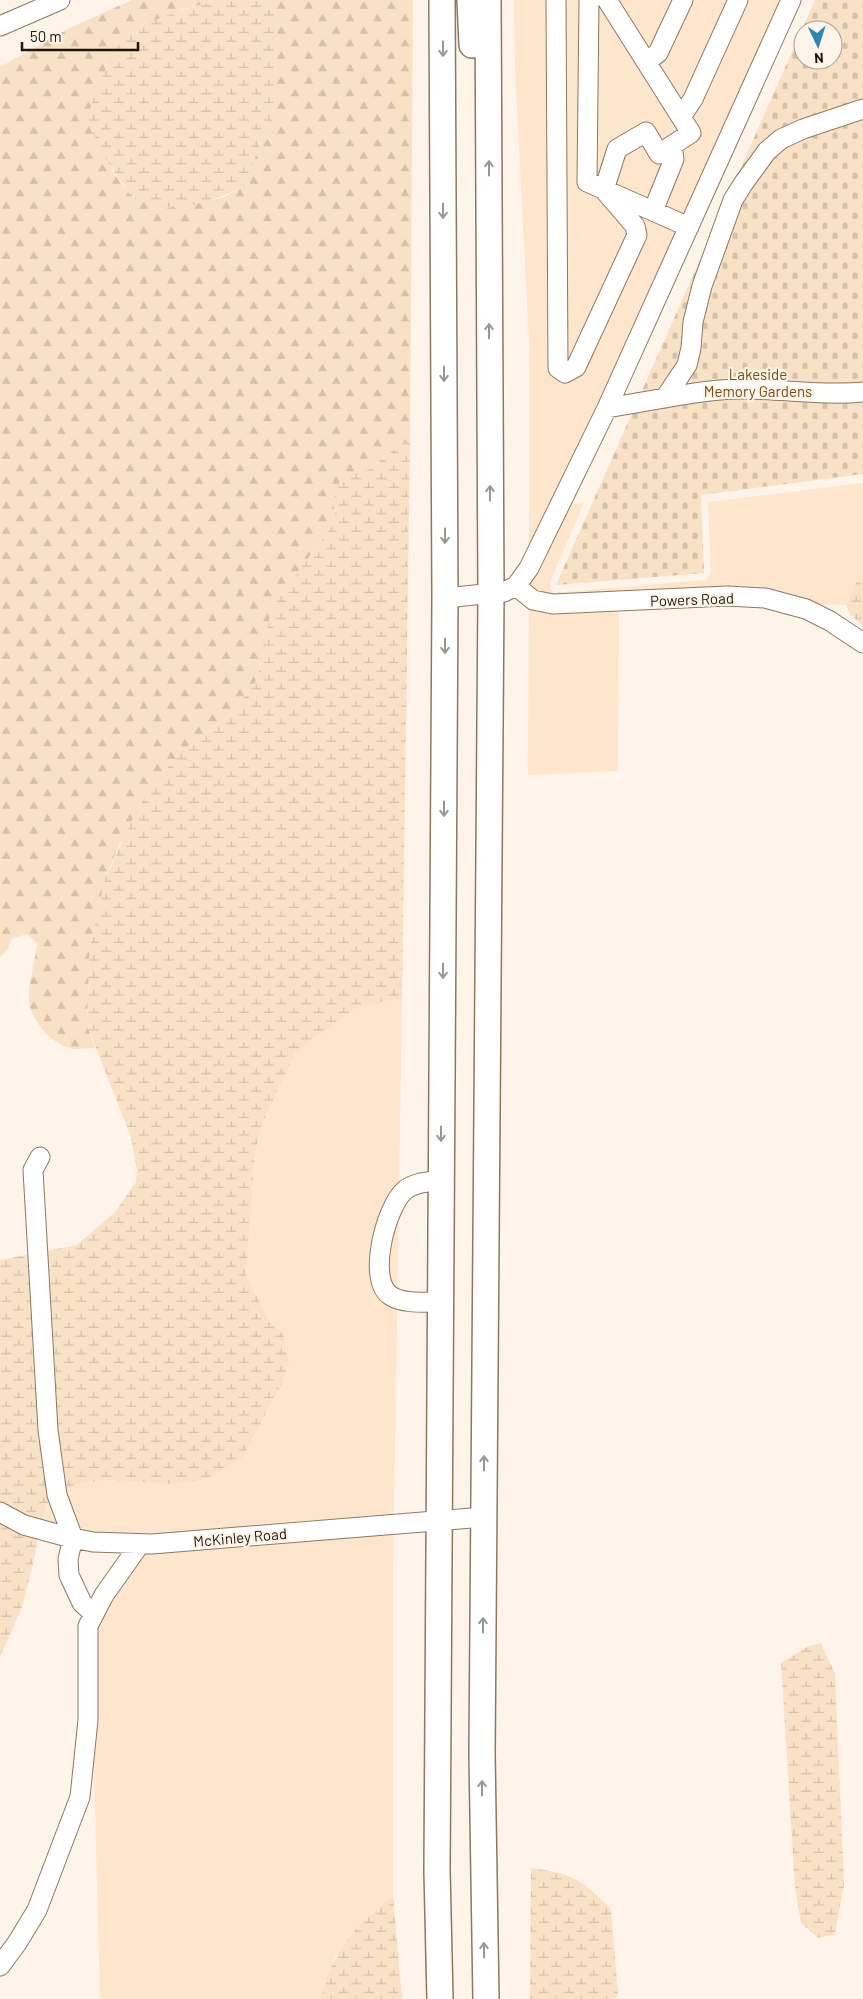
<svg xmlns="http://www.w3.org/2000/svg" width="863" height="1999" font-family="Barlow,sans-serif">
<defs>
<pattern id="forest-firs" width="22" height="20" patternUnits="userSpaceOnUse" patternTransform="scale(1.25)"><rect width="22" height="20" fill="#f9e1c6"/><path d="M5 1l3.5 6h-7zM16 11l3.5 6h-7z" fill="#d5c0a9"/></pattern>
<pattern id="wetland-marsh" width="20" height="14" patternUnits="userSpaceOnUse" patternTransform="scale(1.25)"><rect width="20" height="14" fill="#f9e1c6"/><path d="M1 5h8M5 5V1M11 12h8M15 12V8" fill="none" stroke="#d5c0a9"/></pattern>
<pattern id="cemetery-stones" width="16" height="16" patternUnits="userSpaceOnUse" patternTransform="scale(1.25)"><rect width="16" height="16" fill="#f9e1c6"/><path d="M2 7V4a2 2 0 0 1 4 0v3zM10 15v-3a2 2 0 0 1 4 0v3z" fill="#d5c0a9"/></pattern>
</defs>
<rect width="100%" height="100%" fill="#fef4e9"/>
<path fill="#fde6cc" d="M 514,0 L 782,0 L 600,404 L 529,551 L 529,342 L 515,69 Z
M 863,483 L 863,580 L 857,581 L 846,605 L 671,602 L 619,604 L 618,771 L 528,775 L 529,583 L 570,505 L 584,503 L 550,582 L 550,588 L 554,593 L 706,580 L 711,573 L 708,502 Z
M 402,998 L 393,1572 L 393,1895 L 371,1913 L 335,1956 L 321,1999 L 100,1999 L 90,1619 L 127,1549 L 39,1527 L 48,1502 L 76,1484 L 108,1480 L 168,1484 L 243,1457 L 282,1383 L 289,1362 L 283,1334 L 268,1319 L 246,1274 L 255,1154 L 262,1124 L 296,1052 L 356,1008 Z"/>
<path fill="url(#forest-firs)" d="M 132,0 L 220,0 L 181,10 L 111,170 L 133,198 L 167,208 L 222,198 L 244,186 L 274,108 L 277,15 L 266,0 L 413,0 L 410,438 L 368,470 L 358,471 L 334,499 L 335,522 L 278,599 L 270,616 L 263,659 L 255,683 L 225,721 L 194,740 L 119,845 L 105,879 L 90,946 L 87,1025 L 95,1048 C 88,1048 81,1049 75,1049 C 54,1047 31,1022 29,1001 C 27,988 36,959 37,943 L 27,934 L 11,939 L 8,949 L 0,957 L 0,67 L 70,28 Z"/>
<path fill="url(#wetland-marsh)" d="M 220,0 L 266,0 L 277,15 L 274,108 L 244,186 C 213,202 166,218 134,198 C 129,195 126,187 122,183 C 106,162 95,142 87,116 C 98,89 107,57 126,35 C 136,23 202,4 220,0 Z
M 410,438 L 402,998 L 356,1008 L 296,1052 L 262,1124 L 255,1154 L 246,1274 L 268,1319 L 283,1334 L 289,1362 L 282,1383 L 243,1457 L 207,1479 L 168,1484 L 108,1480 L 76,1484 L 48,1502 L 39,1527 L 35,1556 L 22,1607 L 0,1657 L 0,1260 L 77,1245 L 115,1212 L 136,1182 L 137,1170 L 131,1137 L 87,1025 L 90,946 L 105,879 L 136,811 L 166,769 L 194,740 L 225,721 L 255,683 L 263,659 L 270,616 L 278,599 L 335,522 L 334,499 L 339,482 L 358,471 L 368,470 Z
M 863,580 L 863,626 L 850,614 L 846,605 L 857,581 Z
M 821,1643 L 835,1674 L 844,1884 L 835,1934 L 818,1938 L 801,1923 L 795,1887 L 781,1663 L 809,1646 Z
M 531,1868 C 572,1873 582,1880 611,1909 L 618,1994 L 615,1999 L 530,1999 Z
M 393,1895 L 402,1999 L 321,1999 C 331,1951 356,1926 393,1895 Z"/>
<path fill="url(#cemetery-stones)" fill-rule="evenodd" d="M 815,0 L 863,0 L 863,474 L 701,495 L 704,573 L 556,585 ZM 803,30 L 833,30 L 833,60 L 803,60 Z"/>
<g fill="none" stroke-linecap="round" stroke-linejoin="round">
<g stroke="#8d7860" stroke-width="21">
<path id="minor" d="M 556,0 L 558,368 L 565,373 L 576,367 L 637,235 L 635,226 L 604,190
M 589,0 L 587,182 L 689,227
M 0,26 L 60,0
M 646,62 L 658,53 L 683,0
M 681,117 L 693,99 L 738,0
M 604,190 L 617,149 L 646,132 L 659,154 L 691,133 L 607,0
M 653,211 L 674,159 L 672,146
M 665,398 C 691,393 716,389 743,389 C 783,389 823,396 863,392
M 607,408 L 665,398 L 687,365 L 691,348 L 693,322 L 702,286 L 733,200 L 743,184 L 767,151 L 781,139 L 803,129 L 863,109
M 516,586 L 533,600 L 553,604 L 727,596 L 765,598 L 806,609 L 830,621 L 863,643
M 445,598 L 504,592 L 516,586 L 529,568 L 607,408 L 791,0
M 40,1157 L 33,1170 L 48,1430 L 57,1495 L 73,1538 L 68,1559 L 69,1575 L 82,1603 L 93,1613
M 440,1302 C 425,1302 404,1304 391,1296 C 366,1281 386,1206 405,1190 C 416,1182 428,1182 441,1180
M 0,1512 L 24,1525 L 68,1537 L 93,1542 L 152,1544 L 484,1517
M 0,1966 L 17,1943 L 37,1910 L 80,1797 L 88,1720 L 88,1626 L 104,1595 L 140,1544"/>
</g>
<g stroke="#8d7860" stroke-width="28">
<path id="major" d="M 470,0 L 472,45
M 440,1999 L 437,1871 L 445,598 L 442,0
M 486,1999 L 482,1754 L 491,595 L 488,0"/>
</g>
<use href="#minor" stroke="#fff" stroke-width="19"/>
<use href="#major" stroke="#fff" stroke-width="25"/>
</g>
<defs><path id="oneway-shaft" d="M-6 0H5M1.5-3L5.5 0L1.5 3" fill="none" stroke-width="1.6" stroke-linecap="round" stroke-linejoin="round" transform="scale(1.25)"/></defs>
<g stroke="#9a9792">
<use href="#oneway-shaft" transform="translate(443 49) rotate(90)"/>
<use href="#oneway-shaft" transform="translate(489 168) rotate(-90)"/>
<use href="#oneway-shaft" transform="translate(443 211) rotate(90)"/>
<use href="#oneway-shaft" transform="translate(489 331) rotate(-90)"/>
<use href="#oneway-shaft" transform="translate(444 374) rotate(90)"/>
<use href="#oneway-shaft" transform="translate(490 493) rotate(-90)"/>
<use href="#oneway-shaft" transform="translate(445 536) rotate(90)"/>
<use href="#oneway-shaft" transform="translate(445 646) rotate(90)"/>
<use href="#oneway-shaft" transform="translate(444 809) rotate(90)"/>
<use href="#oneway-shaft" transform="translate(443 971) rotate(90)"/>
<use href="#oneway-shaft" transform="translate(441 1134) rotate(90)"/>
<use href="#oneway-shaft" transform="translate(484 1463) rotate(-90)"/>
<use href="#oneway-shaft" transform="translate(483 1625) rotate(-90)"/>
<use href="#oneway-shaft" transform="translate(482 1788) rotate(-90)"/>
<use href="#oneway-shaft" transform="translate(484 1950) rotate(-91)"/>
</g>
<g text-anchor="middle" dominant-baseline="central" stroke-width="4.5" stroke-linejoin="round" paint-order="stroke">
<g font-size="15" fill="#764d12" stroke="#fef4e9">
<text x="758" y="374">Lakeside<tspan x="758" dy="17">Memory Gardens</tspan></text>
</g>
<g font-size="15" fill="#1f170d" stroke="#fef4e9">
<text transform="translate(692 599) rotate(-2)">Powers Road</text>
<text transform="translate(240 1537) rotate(-5)">McKinley Road</text>
</g>
</g>
<g transform="translate(818 45) rotate(176)"><circle r="24" fill="#fef4e9" stroke="#a59c91"/>
<path d="M0-4L9 19L0 12L-9 19Z" fill="#2b87b4"/>
<text y="-8" font-size="14" font-weight="bold" text-anchor="middle" fill="#1f170d">N</text>
</g>
<path d="M22 42v8h116v-8" fill="none" stroke="#1f170d" stroke-width="2.5"/>
<text x="30" y="42" font-size="15" fill="#1f170d" stroke="#fef4e9" stroke-width="4" paint-order="stroke">50 m</text>
</svg>
